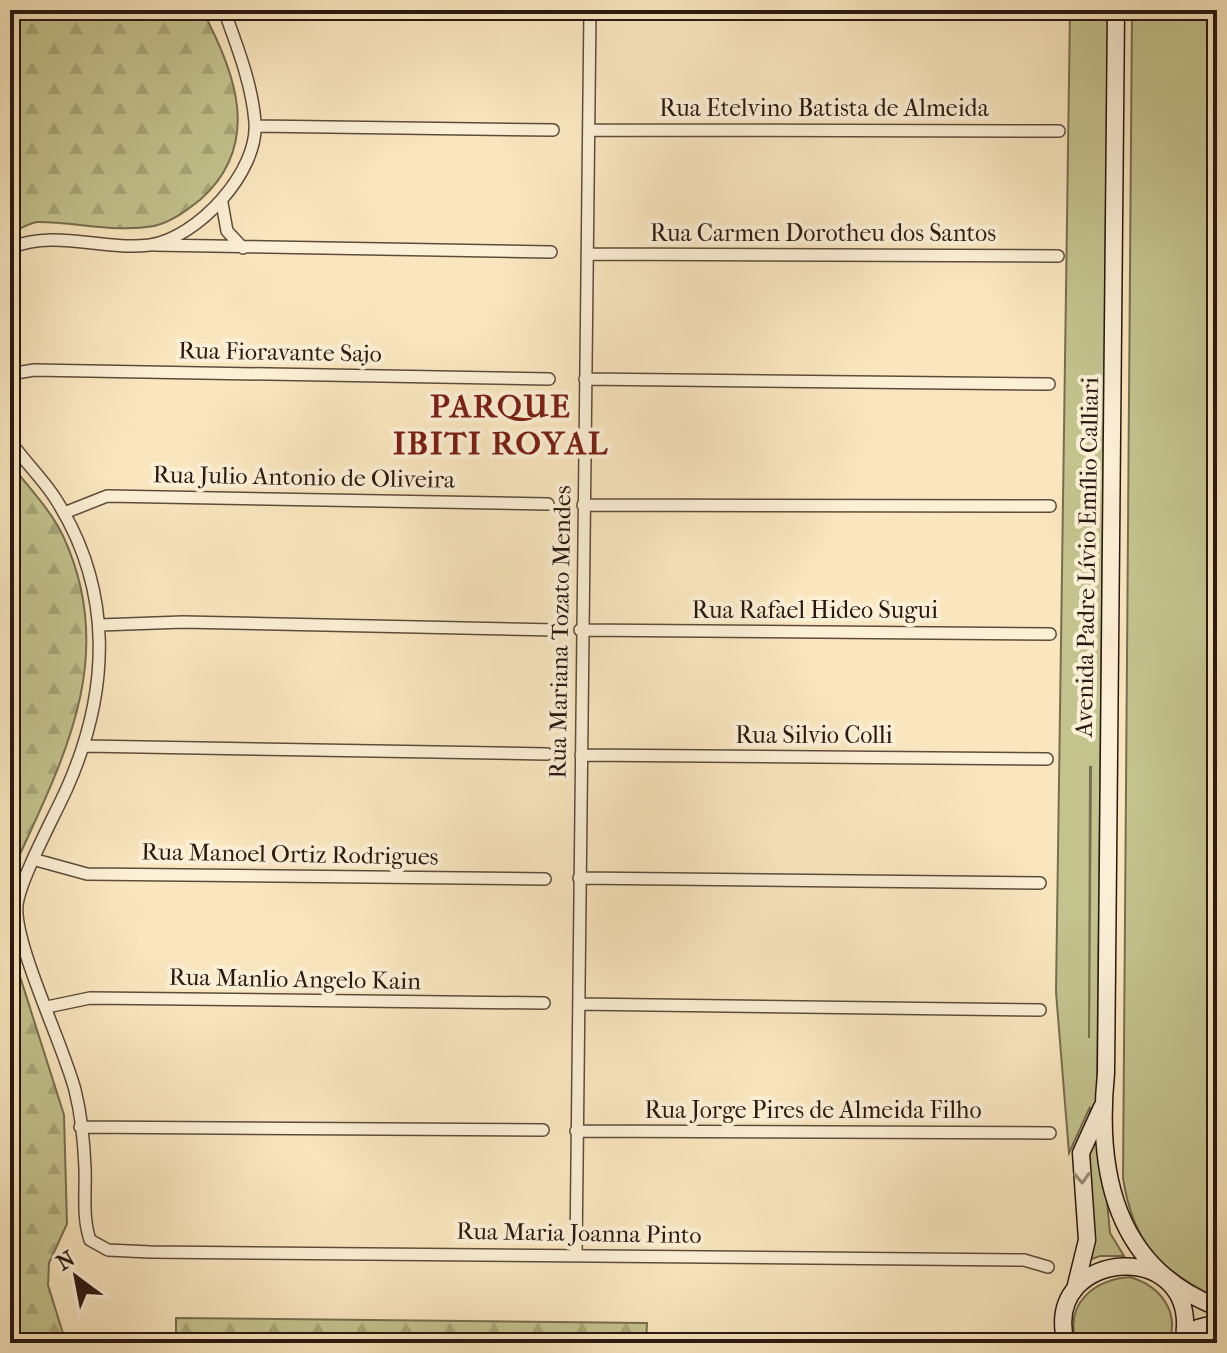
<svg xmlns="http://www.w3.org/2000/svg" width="1227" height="1353" font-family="'IM FELL French Canon',serif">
<defs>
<pattern id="forest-firs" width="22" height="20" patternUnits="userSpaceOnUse" patternTransform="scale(2)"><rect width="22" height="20" fill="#c3c38e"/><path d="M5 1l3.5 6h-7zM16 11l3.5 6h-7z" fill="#a8a779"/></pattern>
</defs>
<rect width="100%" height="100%" fill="#f9e6be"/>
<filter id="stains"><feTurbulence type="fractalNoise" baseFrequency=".0025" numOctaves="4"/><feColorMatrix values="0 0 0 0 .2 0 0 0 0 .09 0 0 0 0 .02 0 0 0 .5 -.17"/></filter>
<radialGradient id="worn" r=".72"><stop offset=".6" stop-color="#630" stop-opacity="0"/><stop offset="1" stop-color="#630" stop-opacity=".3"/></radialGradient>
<path fill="#c3c38e" stroke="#766e50" stroke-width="2" fill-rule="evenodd" d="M 1070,10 L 1108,10 L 1097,1095 L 1110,1233 L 1124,1256 L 1100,1256 L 1089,1260 L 1090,1107 L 1069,1153 L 1056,992 ZM 1090,767 L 1091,767 L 1089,1038 Z
M 1132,10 L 1217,10 L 1217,1298 C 1159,1270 1133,1243 1123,1178 Z
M 1130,1277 C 1160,1286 1180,1311 1169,1343 L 1077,1343 C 1063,1304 1095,1279 1130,1277 Z"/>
<path fill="url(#forest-firs)" stroke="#766e50" stroke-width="2" d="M 10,10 L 202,10 C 236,73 262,144 201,199 C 187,210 172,222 154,226 C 115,233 77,222 38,222 C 30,222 18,230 10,234 Z
M 10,463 C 28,487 52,511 64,538 C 120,661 60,765 10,876 Z
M 10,945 L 64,1115 L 67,1224 L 49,1263 L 48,1285 L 66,1343 L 10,1343 Z
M 176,1318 L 647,1323 L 646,1343 L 176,1343 Z"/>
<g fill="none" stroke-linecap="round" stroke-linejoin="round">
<g stroke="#5d4c3c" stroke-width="14">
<path id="street" d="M 256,126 L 553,130
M 589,130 L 1059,131
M 222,203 L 227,231 L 243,248
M 155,245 L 551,252
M 10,248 C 56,229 103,251 150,245 C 197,238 259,172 255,122 C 252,84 237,46 224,10
M 587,254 L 1058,256
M 10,374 L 34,370 L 549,379
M 585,379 L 1049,384
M 10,441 C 24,461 42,478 55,498 C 114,590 110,691 67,788 C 55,815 20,879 17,905 C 13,942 63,1044 75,1090 C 81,1114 84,1143 85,1168 C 86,1193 82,1216 90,1240 L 108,1250 L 150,1252 L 1024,1260 L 1048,1267
M 583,505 L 1050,506
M 64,513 L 107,496 L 548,504
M 100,625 L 183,622 L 556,630
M 580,630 L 1050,634
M 85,746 L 547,754
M 581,755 L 1047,759
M 36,860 L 87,874 L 545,879
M 579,878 L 1040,883
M 579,1004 L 1040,1010
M 47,1007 L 90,998 L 544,1003
M 80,1127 L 543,1130
M 576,1131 L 1050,1133
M 576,1254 L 590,10"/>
</g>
<g stroke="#291811" stroke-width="19">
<path id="secondary" d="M 1116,10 L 1106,1073 C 1096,1172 1115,1267 1217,1307
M 1076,1285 L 1087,1240 L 1081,1153 L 1102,1107
M 1066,1343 C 1040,1246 1205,1236 1183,1343
M 1183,1343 L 1198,1328 L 1217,1323"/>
</g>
<use href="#street" stroke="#fbefd5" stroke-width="11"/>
<use href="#secondary" stroke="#fbefd5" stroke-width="16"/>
</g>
<defs><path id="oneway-chevron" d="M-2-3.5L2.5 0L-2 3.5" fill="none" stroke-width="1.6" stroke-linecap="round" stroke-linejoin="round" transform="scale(2)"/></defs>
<use stroke="#9c8e7d" href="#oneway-chevron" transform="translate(1082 1178) rotate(87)"/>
<g text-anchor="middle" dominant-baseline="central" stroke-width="8" stroke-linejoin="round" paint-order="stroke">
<g font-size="24" fill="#291811" stroke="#fbefd5">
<text x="824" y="108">Rua Etelvino Batista de Almeida</text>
<text x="823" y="233">Rua Carmen Dorotheu dos Santos</text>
<text transform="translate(280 352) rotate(1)">Rua Fioravante Sajo</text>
<text transform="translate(304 477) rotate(1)">Rua Julio Antonio de Oliveira</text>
<text transform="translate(1087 557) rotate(-89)">Avenida Padre Lívio Emílio Calliari</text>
<text x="815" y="610">Rua Rafael Hideo Sugui</text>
<text transform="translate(560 632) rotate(-89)">Rua Mariana Tozato Mendes</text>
<text x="814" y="735">Rua Silvio Colli</text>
<text transform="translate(290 854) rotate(1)">Rua Manoel Ortiz Rodrigues</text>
<text transform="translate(295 979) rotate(1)">Rua Manlio Angelo Kain</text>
<text x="813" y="1110">Rua Jorge Pires de Almeida Filho</text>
<text transform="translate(579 1233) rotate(1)">Rua Maria Joanna Pinto</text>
</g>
<g font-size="32" font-weight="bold" letter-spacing="2" fill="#7a1f14" stroke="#fbefd5">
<text x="501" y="406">PARQUE<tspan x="501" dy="37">IBITI ROYAL</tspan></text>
</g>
</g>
<rect width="1227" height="1353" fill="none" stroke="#f9e6be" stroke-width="40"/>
<rect x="12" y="12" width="1203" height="1329" fill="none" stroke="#291811" stroke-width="4"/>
<rect x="20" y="20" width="1187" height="1313" fill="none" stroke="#291811" stroke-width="2"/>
<g transform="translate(76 1277) rotate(328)" stroke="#fbefd5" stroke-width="6" paint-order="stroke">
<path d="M0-6L14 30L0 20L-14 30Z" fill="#291811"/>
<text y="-12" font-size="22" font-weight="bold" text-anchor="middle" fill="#291811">N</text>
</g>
<rect width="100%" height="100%" filter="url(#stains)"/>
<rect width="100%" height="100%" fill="url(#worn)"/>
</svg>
